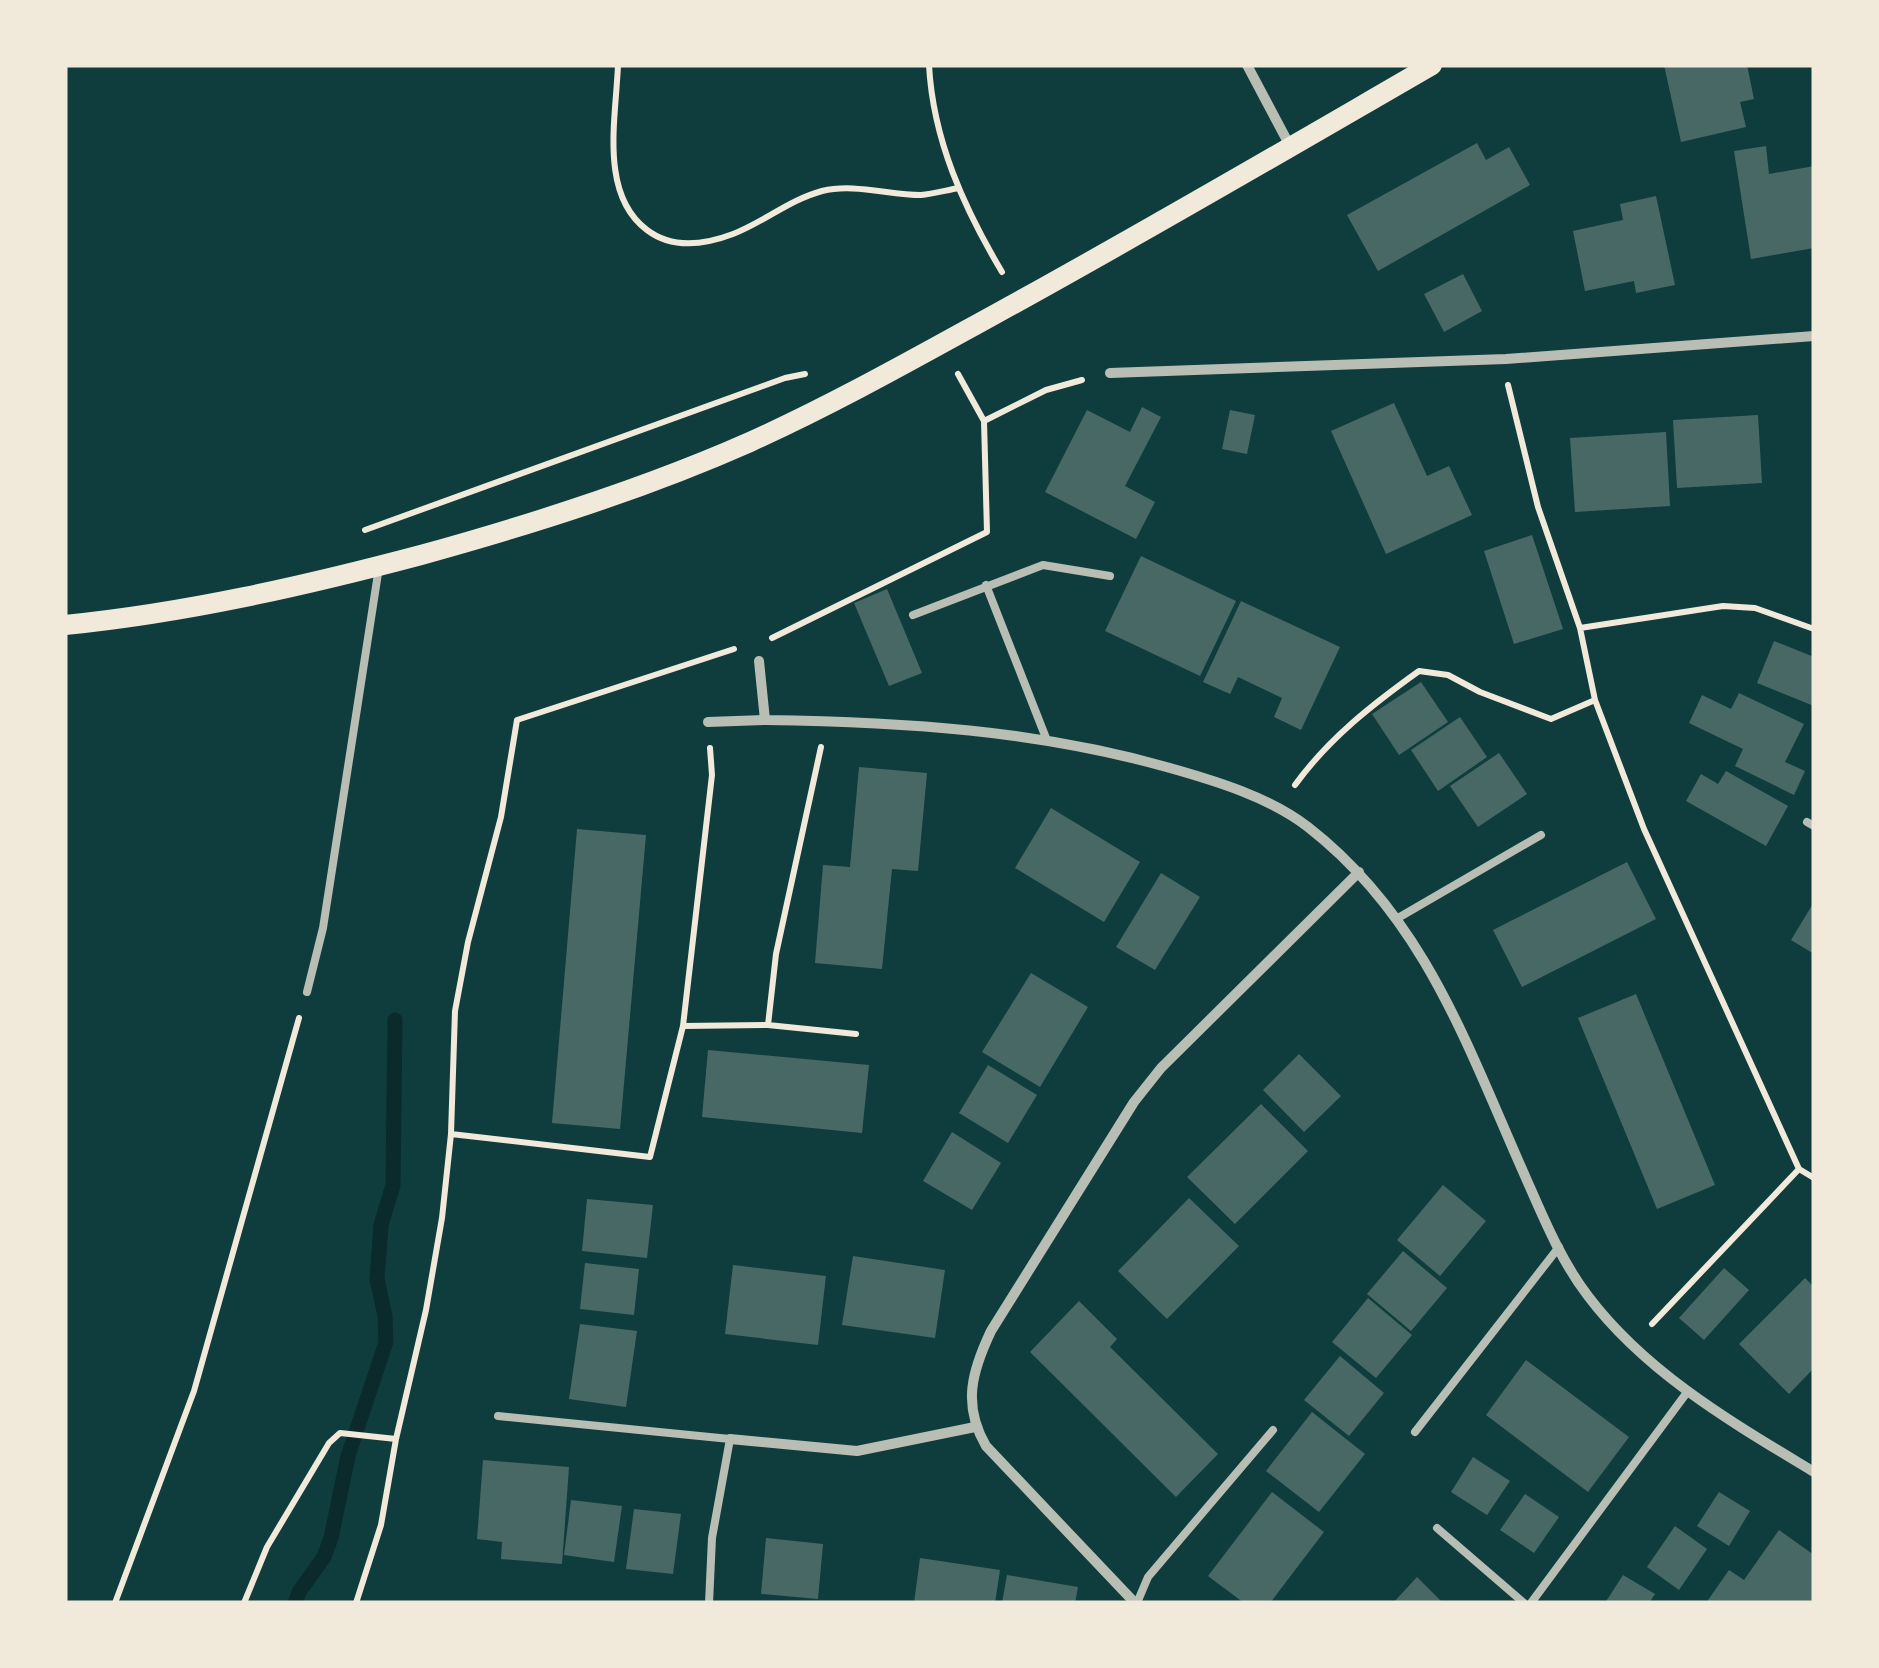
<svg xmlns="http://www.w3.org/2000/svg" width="1879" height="1668" font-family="'Archivo Narrow',sans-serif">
<rect width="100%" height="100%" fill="#0f3d3e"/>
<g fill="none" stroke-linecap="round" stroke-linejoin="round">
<path stroke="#0a2a2b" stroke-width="15" d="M 295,1603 L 299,1592 L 324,1557 L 331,1538 L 348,1456 L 386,1342 L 385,1316 L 377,1279 L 381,1225 L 393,1185 L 395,1020"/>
</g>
<path fill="#486865" d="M 1664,65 L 1747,65 L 1754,99 L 1740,102 L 1746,127 L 1681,142 Z
M 1477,143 L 1486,160 L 1509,147 L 1530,185 L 1378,271 L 1347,215 Z
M 1766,146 L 1769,174 L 1814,166 L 1814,248 L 1751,259 L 1734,151 Z
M 1656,196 L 1675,285 L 1636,293 L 1634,281 L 1585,291 L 1573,231 L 1623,220 L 1620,204 Z
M 1463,274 L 1482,311 L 1444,332 L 1424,294 Z
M 1394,403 L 1427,476 L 1449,466 L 1472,515 L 1386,554 L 1331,431 Z
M 1142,407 L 1161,417 L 1125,486 L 1155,502 L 1136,539 L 1045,492 L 1087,410 L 1130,432 Z
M 1230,410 L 1255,415 L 1247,454 L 1222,449 Z
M 1758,415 L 1762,483 L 1677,488 L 1673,420 Z
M 1666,432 L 1670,506 L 1575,512 L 1570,438 Z
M 1532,535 L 1563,629 L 1514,644 L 1484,551 Z
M 1141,556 L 1236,601 L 1200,676 L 1105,631 Z
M 887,589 L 922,673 L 889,686 L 854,603 Z
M 1241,601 L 1340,647 L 1301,730 L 1274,717 L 1282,698 L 1238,677 L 1230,694 L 1203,682 Z
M 1774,641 L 1814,657 L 1814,706 L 1757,683 Z
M 1421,682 L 1448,722 L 1399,755 L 1372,714 Z
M 1739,693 L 1804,724 L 1785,762 L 1805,771 L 1794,795 L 1735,766 L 1743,749 L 1689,723 L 1702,695 L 1731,709 Z
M 1460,717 L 1487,757 L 1438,791 L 1411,750 Z
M 1499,753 L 1527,794 L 1478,827 L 1450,786 Z
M 859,767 L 927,773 L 918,871 L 892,869 L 882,969 L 815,963 L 823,865 L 850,867 Z
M 1726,771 L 1788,806 L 1766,846 L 1686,801 L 1701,774 L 1718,784 Z
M 1051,808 L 1140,862 L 1104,922 L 1015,868 Z
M 577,829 L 646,835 L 620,1129 L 552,1123 Z
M 1627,862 L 1656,919 L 1522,987 L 1493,930 Z
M 1161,873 L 1200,897 L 1155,970 L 1116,947 Z
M 1814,902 L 1814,954 L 1791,940 Z
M 1031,973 L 1088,1007 L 1040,1087 L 982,1052 Z
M 1636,994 L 1715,1185 L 1657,1209 L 1578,1018 Z
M 708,1050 L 869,1065 L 862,1133 L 702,1117 Z
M 1299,1054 L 1341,1096 L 1304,1132 L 1263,1090 Z
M 988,1065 L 1037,1095 L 1008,1143 L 959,1113 Z
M 1261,1104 L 1308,1151 L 1235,1224 L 1187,1177 Z
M 952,1132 L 1001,1163 L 972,1210 L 923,1181 Z
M 1443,1185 L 1486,1221 L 1440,1276 L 1397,1240 Z
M 1189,1198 L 1239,1246 L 1167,1319 L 1118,1271 Z
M 587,1199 L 653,1205 L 647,1258 L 582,1251 Z
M 1403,1251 L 1447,1288 L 1411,1331 L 1367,1294 Z
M 853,1256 L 945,1270 L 935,1338 L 842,1325 Z
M 585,1263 L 639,1269 L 634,1315 L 580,1309 Z
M 733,1265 L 826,1276 L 818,1345 L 725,1334 Z
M 1724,1268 L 1749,1290 L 1704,1340 L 1679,1318 Z
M 1805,1278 L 1814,1287 L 1814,1368 L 1789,1394 L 1739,1344 Z
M 1368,1298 L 1412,1335 L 1376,1378 L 1332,1342 Z
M 1079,1301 L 1117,1339 L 1110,1347 L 1218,1454 L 1176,1497 L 1030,1352 Z
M 580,1324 L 637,1331 L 626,1407 L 569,1399 Z
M 1340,1356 L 1384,1393 L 1349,1436 L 1304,1400 Z
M 1526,1360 L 1629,1437 L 1588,1492 L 1486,1415 Z
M 1312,1412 L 1365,1454 L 1319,1512 L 1266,1471 Z
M 1473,1457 L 1510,1481 L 1487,1515 L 1451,1492 Z
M 483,1460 L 569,1467 L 562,1564 L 501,1559 L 502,1542 L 477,1539 Z
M 1272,1492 L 1324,1532 L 1270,1603 L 1244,1603 L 1208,1576 Z
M 1719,1492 L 1750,1511 L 1729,1546 L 1697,1526 Z
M 1525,1494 L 1559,1517 L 1534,1553 L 1500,1530 Z
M 571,1500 L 622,1506 L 614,1562 L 564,1555 Z
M 634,1509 L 681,1514 L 673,1574 L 626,1569 Z
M 1675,1526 L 1707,1549 L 1679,1590 L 1647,1567 Z
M 1779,1530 L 1814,1555 L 1814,1597 L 1810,1603 L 1706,1603 L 1729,1570 L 1744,1580 Z
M 766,1538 L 823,1544 L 818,1599 L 761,1594 Z
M 920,1558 L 1000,1570 L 995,1603 L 914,1603 Z
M 1007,1575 L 1078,1587 L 1075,1603 L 1002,1603 Z
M 1623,1575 L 1655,1594 L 1649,1603 L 1605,1603 Z
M 1417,1577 L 1443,1603 L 1393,1603 Z"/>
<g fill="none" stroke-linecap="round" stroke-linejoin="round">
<path stroke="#f1e9da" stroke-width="6" d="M 618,65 C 616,118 599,194 647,230 C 672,249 704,245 733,234 C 764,222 789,200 822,191 C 854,183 889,195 921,195 C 933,194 947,190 959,188
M 929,65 C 933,140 964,208 1002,272
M 958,374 L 984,421
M 1508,385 L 1538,507 L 1580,628 L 1723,606 L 1755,608 L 1814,629
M 365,530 L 785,378 L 805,374
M 1580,628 L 1595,700 L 1644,829 L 1799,1169 L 1652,1324
M 772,638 L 987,532 L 984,421 L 1046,390 L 1082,380
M 1295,785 C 1329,738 1373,704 1419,671 L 1448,675 L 1480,692 L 1551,719 L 1595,700
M 768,1025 L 776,954 L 821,747
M 683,1026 L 768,1025 L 856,1034
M 451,1134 L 650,1157 L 683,1026 L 712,775 L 710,748
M 1799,1169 L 1814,1178
M 115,1603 L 194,1391 L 299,1018
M 244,1603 L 267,1547 L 329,1443 L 340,1433 L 396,1439
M 356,1603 L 381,1525 L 396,1439 L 426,1310 L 442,1218 L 451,1134 L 455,1011 L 468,942 L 501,817 L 517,720 L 734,649"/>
<path stroke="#b8beb3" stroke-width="8" d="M 986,585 L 1046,738
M 913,615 L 1043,565 L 1110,576
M 1807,822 L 1814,826
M 1398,918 L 1541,835
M 307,992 L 323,928 L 379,567
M 498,1416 L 730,1439 L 712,1538 L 709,1603
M 1415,1432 L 1559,1247
M 1437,1528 L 1524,1603
M 1137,1603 L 1148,1577 L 1273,1430
M 1531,1603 L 1688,1391"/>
<path stroke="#b8beb3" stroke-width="10" d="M 1247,65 L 1290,146
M 1110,373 L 1506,359 L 1814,336
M 765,720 C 903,722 1037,730 1170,768 C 1216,781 1269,797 1308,827 C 1425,918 1467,1046 1525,1176 C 1543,1217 1561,1261 1588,1296 C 1646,1373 1733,1423 1814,1472
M 708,722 L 765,720 L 759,661
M 730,1439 L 857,1451 L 975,1427
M 1135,1603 L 986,1446 C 962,1405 972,1371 991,1331 L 1134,1102 L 1161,1068 L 1359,872"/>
<path stroke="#f1e9da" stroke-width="20" d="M 65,625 C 185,613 304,586 421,555 C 533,524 644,489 750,442 C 832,405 912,360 992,316 C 1140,235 1285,150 1432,65"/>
</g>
<rect width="1879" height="1668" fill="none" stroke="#f1e9da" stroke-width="135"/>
</svg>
